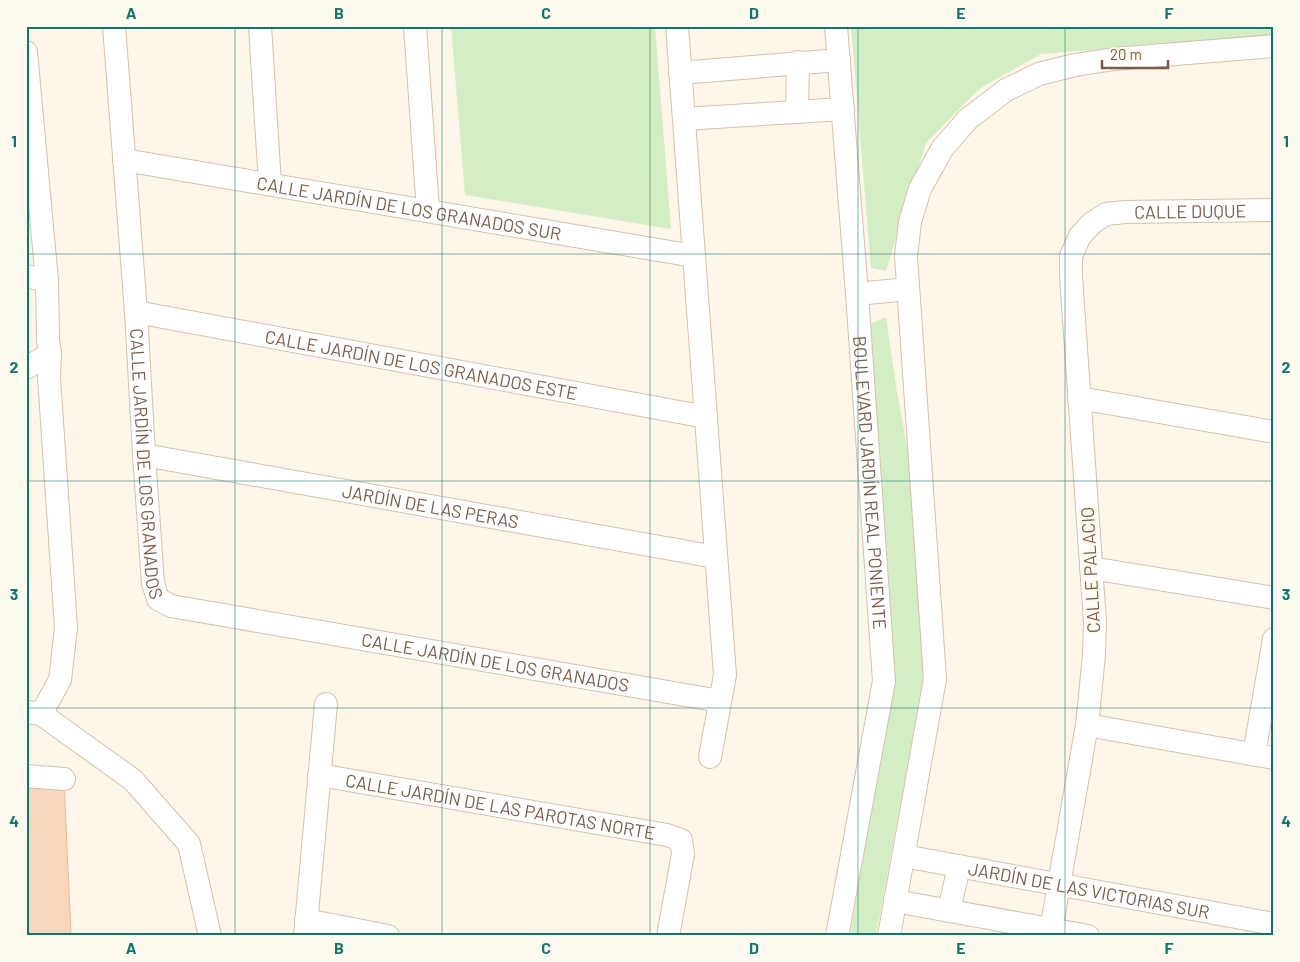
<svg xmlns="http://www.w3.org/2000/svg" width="1300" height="962" font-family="Barlow,sans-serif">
<rect width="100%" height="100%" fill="#fef6e8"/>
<path fill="#d3eec4" d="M 451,26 L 655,26 L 671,229 L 465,195 Z
M 851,26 L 1029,26 L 1053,29 L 1084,26 L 1274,26 L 1274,35 L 1041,54 L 979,89 L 926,143 L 886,271 L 871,268 Z
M 886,317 L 897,392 L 909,458 L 924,677 L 876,936 L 850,936 L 894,676 L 868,325 Z"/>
<path fill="#f7d6bc" stroke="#ebbc9b" d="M 26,776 L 64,779 L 71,936 L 26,936 Z"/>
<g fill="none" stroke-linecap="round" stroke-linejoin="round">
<g stroke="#d5c0ae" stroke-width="24">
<g id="minor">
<path id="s1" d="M 114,26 L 136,312 L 144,455 L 153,583 L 158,599 L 171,606 L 720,701"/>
<path d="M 260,26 L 270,184"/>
<path d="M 415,26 L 428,211"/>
<path d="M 677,26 L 725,675 L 710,757"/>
<path id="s2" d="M 836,26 L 857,294 L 884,681 L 837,936"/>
<path d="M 26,52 L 47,281 L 48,340 L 50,354 L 49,377 L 66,628 L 60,680 L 41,714"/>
<path d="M 680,73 L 839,60"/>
<path d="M 797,112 L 798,62"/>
<path d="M 684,119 L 843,109"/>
<path id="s3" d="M 124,160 L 694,256"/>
<path d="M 26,276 L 47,281"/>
<path d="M 857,294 L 908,289"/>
<path id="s4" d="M 136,312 L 706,417"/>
<path d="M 26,368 L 50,354"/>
<path d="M 1079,398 L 1274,432"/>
<path id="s5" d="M 144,455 L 716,557"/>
<path d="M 1091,568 L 1274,598"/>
<path d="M 27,712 L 41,714 L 133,780 L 189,844 L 210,936"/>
<path d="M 1087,725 L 1274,758"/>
<path d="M 1254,755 L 1274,639"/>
<path id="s6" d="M 319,775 L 667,835 L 681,840 L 683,854 L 668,936"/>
<path d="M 26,776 L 64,779"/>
<path id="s7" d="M 904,856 L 1274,924"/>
<path d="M 895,901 L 1088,936"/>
<path d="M 949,911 L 959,866"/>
<path d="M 306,920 L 388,936"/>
<path d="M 305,936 L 326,704"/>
<path d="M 889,936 L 935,679 L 906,256 L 910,222 L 920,189 L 942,149 L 968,119 L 1006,90 L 1039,74 L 1075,65 L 1114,59 L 1274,46"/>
<path id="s8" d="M 1050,936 L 1087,725 L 1094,655 L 1095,622 L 1071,276 L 1071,256 L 1080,236 L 1092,223 L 1106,214 L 1125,212 L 1274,210"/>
</g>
</g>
<use href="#minor" stroke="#fff" stroke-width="22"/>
</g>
<path fill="none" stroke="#0f766e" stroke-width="1" stroke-opacity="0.55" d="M 235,26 L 235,936M 442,26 L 442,936M 650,26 L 650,936M 858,26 L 858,936M 1065,26 L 1065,936M 26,254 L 1274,254M 26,481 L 1274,481M 26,708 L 1274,708"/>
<g text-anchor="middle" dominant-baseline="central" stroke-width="5" stroke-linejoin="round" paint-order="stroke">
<g font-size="18" fill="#7c5c48" stroke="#fffaf0">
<text stroke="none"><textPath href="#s3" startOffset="289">CALLE JARDÍN DE LOS GRANADOS SUR</textPath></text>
<text stroke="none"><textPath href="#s8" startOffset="825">CALLE DUQUE</textPath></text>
<text stroke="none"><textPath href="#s4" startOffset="290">CALLE JARDÍN DE LOS GRANADOS ESTE</textPath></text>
<text stroke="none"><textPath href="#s1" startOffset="439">CALLE JARDÍN DE LOS GRANADOS</textPath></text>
<text stroke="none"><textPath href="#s2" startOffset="458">BOULEVARD JARDÍN REAL PONIENTE</textPath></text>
<text stroke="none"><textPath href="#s5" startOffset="291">JARDÍN DE LAS PERAS</textPath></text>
<text transform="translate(1090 570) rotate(-93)">CALLE PALACIO</text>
<text stroke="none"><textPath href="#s1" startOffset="919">CALLE JARDÍN DE LOS GRANADOS</textPath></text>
<text stroke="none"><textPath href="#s6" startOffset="184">CALLE JARDÍN DE LAS PAROTAS NORTE</textPath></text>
<text stroke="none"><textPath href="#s7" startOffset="188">JARDÍN DE LAS VICTORIAS SUR</textPath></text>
</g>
</g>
<rect width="1300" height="962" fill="none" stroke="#fffaf0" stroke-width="55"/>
<path d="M1102 60v8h66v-8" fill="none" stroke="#7c5c48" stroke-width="2.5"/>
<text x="1110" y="60" font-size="15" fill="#7c5c48" stroke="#fffaf0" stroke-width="4" paint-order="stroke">20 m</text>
<rect x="28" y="28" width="1244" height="906" fill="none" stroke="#0f766e" stroke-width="2"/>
<g font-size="16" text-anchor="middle" font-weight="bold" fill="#0f766e">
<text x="131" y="19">A</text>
<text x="339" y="19">B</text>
<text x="546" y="19">C</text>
<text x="754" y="19">D</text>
<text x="961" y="19">E</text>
<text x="1169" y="19">F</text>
<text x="14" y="147">1</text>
<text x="1286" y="147">1</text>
<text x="14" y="373">2</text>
<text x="1286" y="373">2</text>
<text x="14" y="600">3</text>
<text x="1286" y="600">3</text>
<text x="14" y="827">4</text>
<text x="1286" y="827">4</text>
<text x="131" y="954">A</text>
<text x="339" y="954">B</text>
<text x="546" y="954">C</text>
<text x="754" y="954">D</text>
<text x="961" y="954">E</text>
<text x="1169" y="954">F</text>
</g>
</svg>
